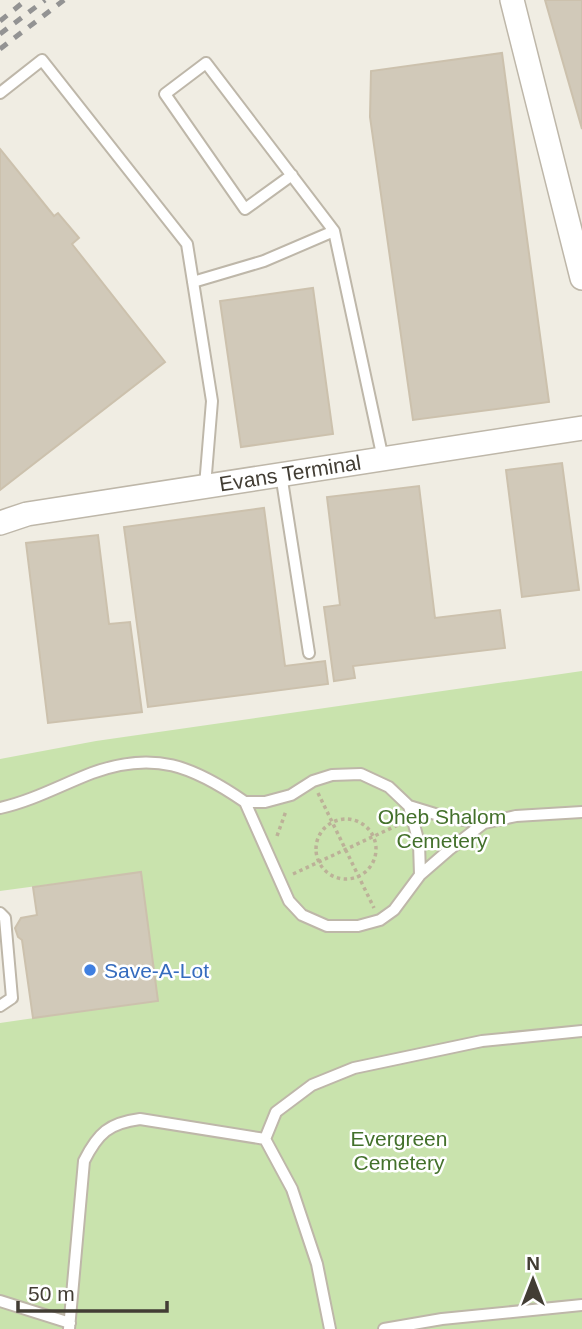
<svg xmlns="http://www.w3.org/2000/svg" width="582" height="1329" font-family="Arial,sans-serif">
<rect width="100%" height="100%" fill="#f0ede3"/>
<path fill="#c9e3ad" d="M 582,671 L 582,1329 L 0,1329 L 0,1023 L 158,1000 L 141,872 L 0,891 L 0,759 L 96,741 Z"/>
<path fill="#d1c9b9" stroke="#ccc1ad" stroke-width="2" d="M 545,0 L 582,0 L 582,129 Z
M 502,53 L 549,402 L 413,420 L 370,117 L 371,71 Z
M 0,149 L 54,216 L 58,213 L 79,238 L 72,244 L 165,362 L 0,490 Z
M 313,288 L 333,434 L 241,447 L 220,301 Z
M 562,463 L 579,590 L 522,597 L 506,470 Z
M 419,486 L 435,618 L 500,610 L 505,648 L 353,666 L 355,678 L 334,681 L 324,607 L 340,605 L 327,497 Z
M 264,508 L 285,666 L 325,661 L 328,684 L 148,707 L 124,527 Z
M 98,535 L 109,624 L 130,622 L 142,712 L 48,723 L 26,543 Z
M 141,872 L 158,1001 L 33,1018 L 22,940 L 18,937 L 15,928 L 21,918 L 37,915 L 33,887 Z"/>
<g fill="none" stroke-linecap="round" stroke-linejoin="round">
<g stroke="#beb7a9" stroke-width="14">
<path id="lane" d="M 0,93 L 42,60 L 187,244 L 212,401 L 205,486
M 292,175 L 245,209 L 165,94 L 206,63 L 334,231
M 193,282 L 264,261 L 334,231 L 383,459
M 281,474 L 309,653
M 409,806 L 419,843 L 420,875
M 0,808 C 32,801 61,785 92,773 C 154,750 193,766 245,802
M 484,823 L 450,849 L 420,875 L 394,910 L 380,920 L 358,926 L 327,926 L 302,915 L 289,901 L 245,802 L 265,802 L 291,795 L 313,781 L 332,775 L 361,774 L 389,787 L 409,806 L 445,817 L 484,823 L 516,816 L 582,812
M 0,913 L 5,918 L 12,998 L 0,1006
M 0,1301 L 70,1323
M 69,1329 L 84,1161 C 98,1133 109,1123 140,1119 L 265,1139
M 330,1329 L 317,1264 L 292,1189 L 265,1139 L 276,1112 L 312,1085 L 354,1068 L 482,1041 L 582,1031
M 384,1329 L 442,1319 L 582,1305"/>
</g>
<g stroke="#beb7a9" stroke-width="26">
<path id="street" d="M 512,0 L 582,278
M 0,523 L 27,514 L 582,428"/>
</g>
<path stroke="#bcb198" stroke-width="3.5" stroke-dasharray="3.5 3.5" stroke-linecap="butt" d="M 318,793 L 374,908
M316 849a30 30 0 1 1 60 0a30 30 0 1 1-60 0Z
M 277,836 L 286,811
M 293,874 L 400,824"/>
<use href="#lane" stroke="#fff" stroke-width="10"/>
<use href="#street" stroke="#fff" stroke-width="23"/>
<path stroke="#939393" stroke-width="5" stroke-dasharray="9 9" stroke-linecap="butt" d="M 0,21 L 26,0
M 0,34 L 45,0
M 0,49 L 64,0"/>
</g>
<circle fill="#3f7fe0" stroke="#fff" stroke-width="2.5" cx="90" cy="970" r="7"/>
<g text-anchor="middle" dominant-baseline="central" stroke-width="5" stroke-linejoin="round" paint-order="stroke">
<g font-size="21" fill="#423d34" stroke="#fff">
<text transform="translate(290 473) rotate(-9)">Evans Terminal</text>
</g>
<g font-size="21" fill="#43702b" stroke="#fff">
<text x="442" y="816">Oheb Shalom<tspan x="442" dy="24">Cemetery</tspan></text>
<text x="399" y="1138">Evergreen<tspan x="399" dy="24">Cemetery</tspan></text>
</g>
<g font-size="21" fill="#366cbe" stroke="#fff" text-anchor="start">
<text x="104" y="970">Save-A-Lot</text>
</g>
</g>
<g transform="translate(533 1280)" stroke="#ffffff" stroke-width="5" paint-order="stroke">
<path d="M0-5L12 26L0 18L-12 26Z" fill="#423d34"/>
<text y="-10" font-size="19" font-weight="bold" text-anchor="middle" fill="#423d34">N</text>
</g>
<path d="M18 1301v10h149v-10" fill="none" stroke="#423d34" stroke-width="3.5"/>
<text x="28" y="1301" font-size="21" fill="#423d34" stroke="#ffffff" stroke-width="5" paint-order="stroke">50 m</text>
</svg>
